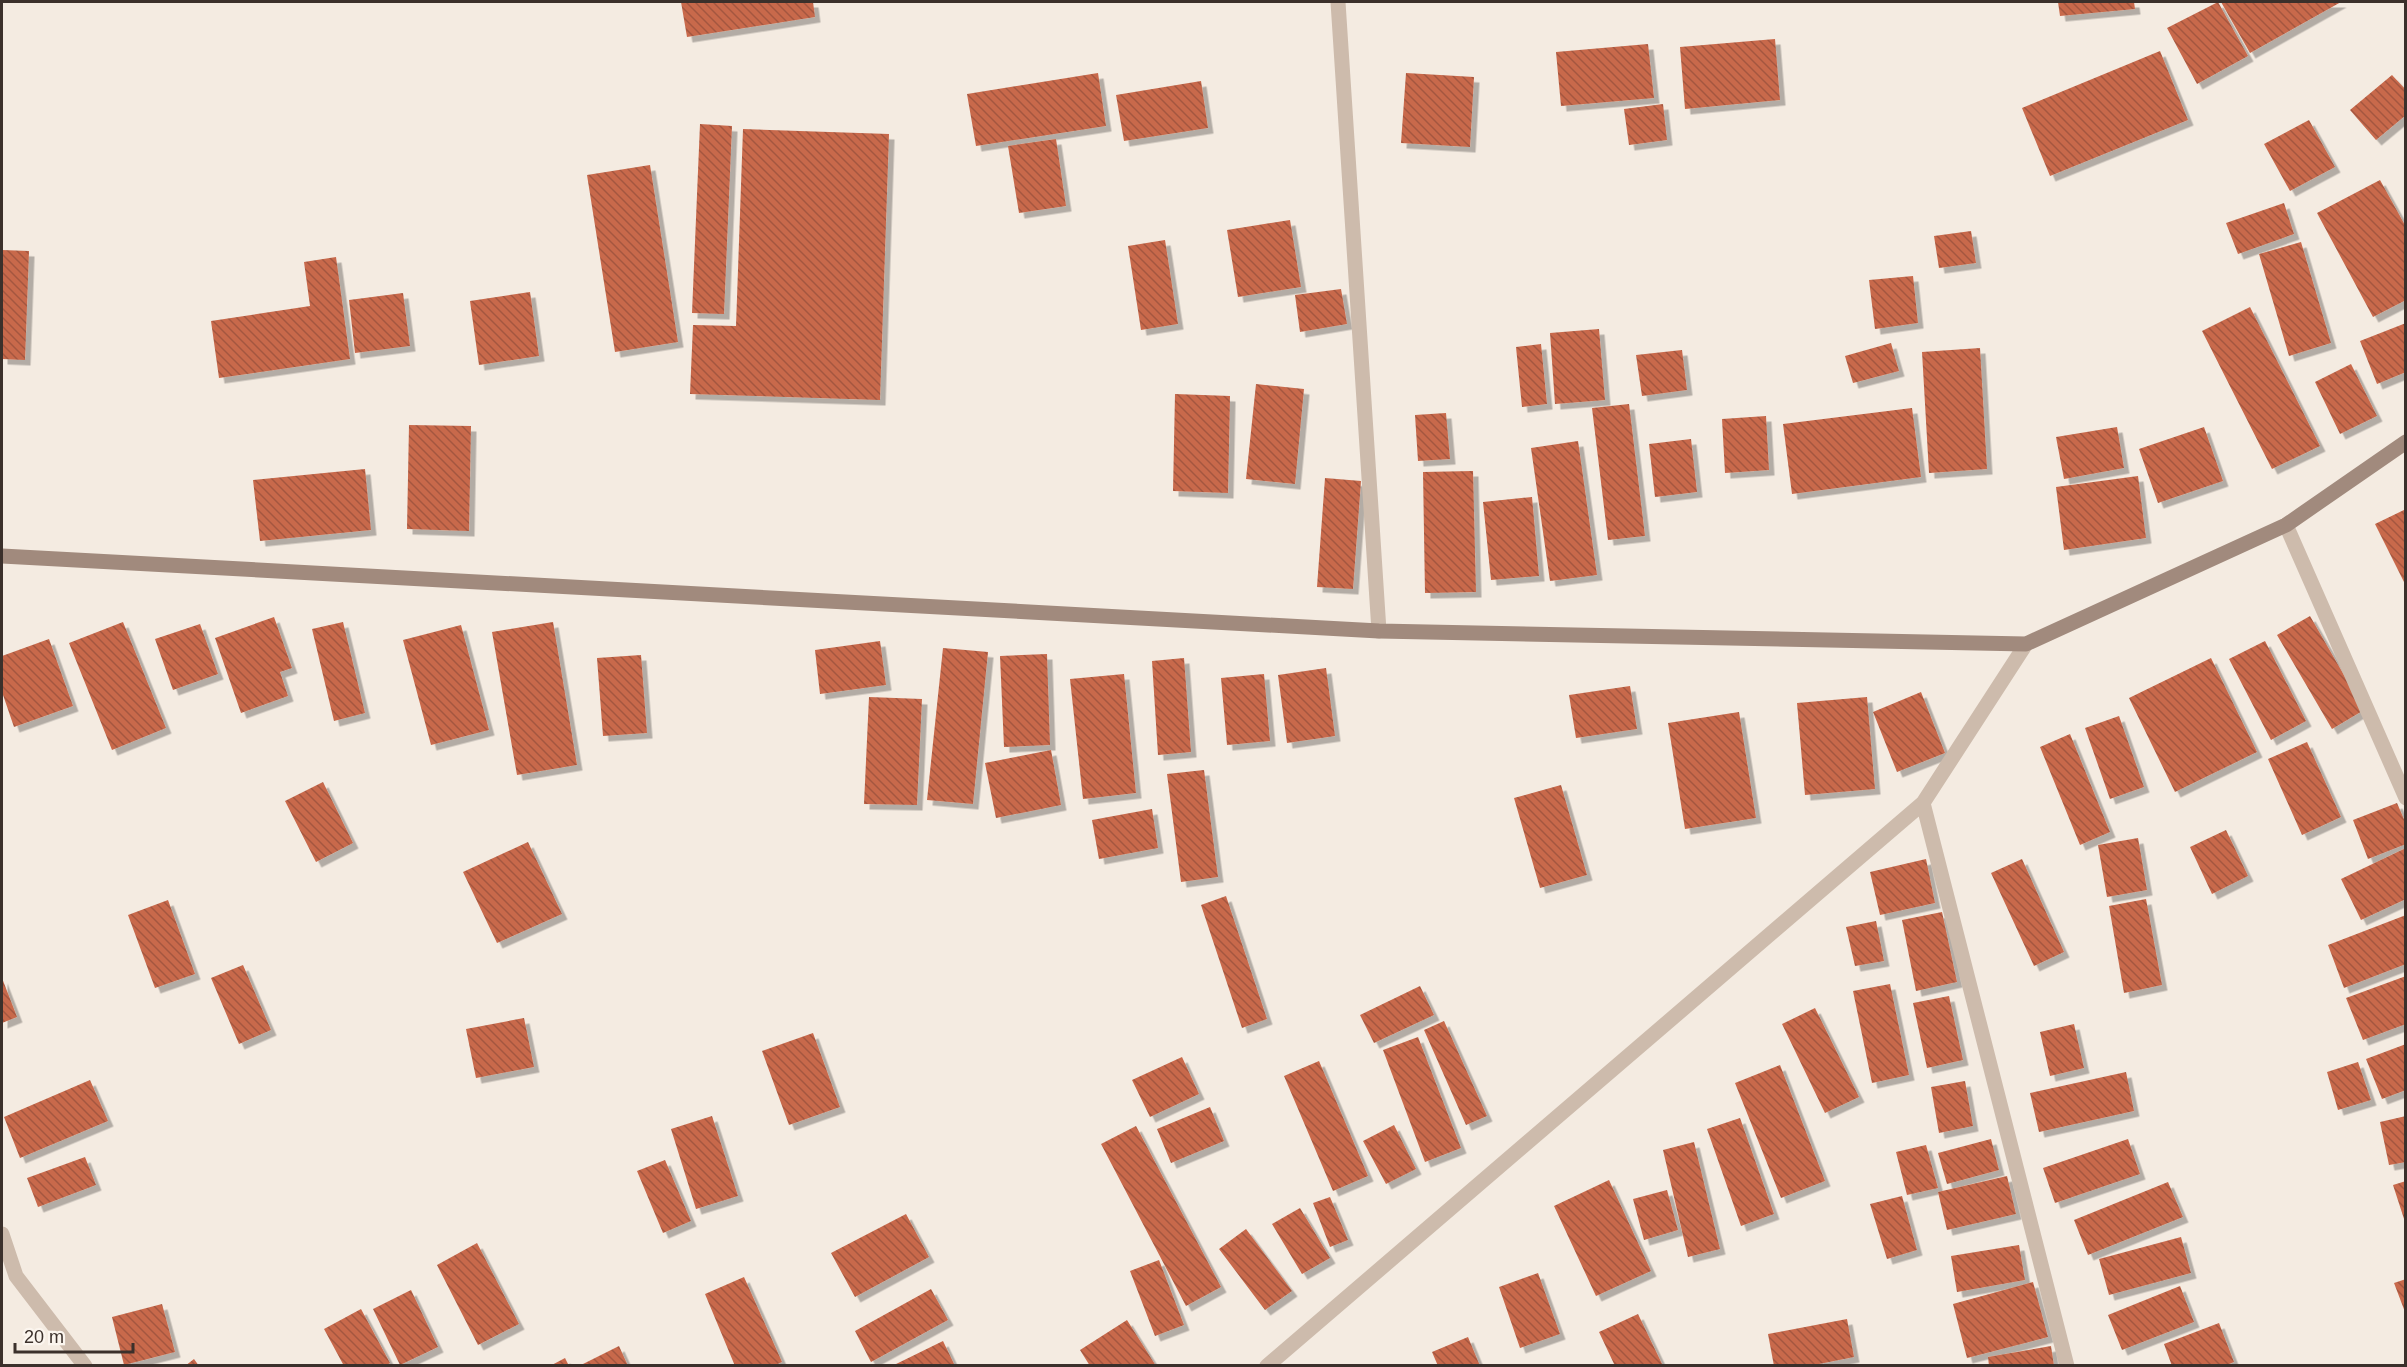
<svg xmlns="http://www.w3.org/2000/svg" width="2407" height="1367" font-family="Arial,sans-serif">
<defs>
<pattern id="building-back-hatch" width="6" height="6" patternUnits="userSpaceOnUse" patternTransform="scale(1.5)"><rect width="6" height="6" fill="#c8694b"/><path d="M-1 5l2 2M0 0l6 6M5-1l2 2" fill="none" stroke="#a4573f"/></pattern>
<filter id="shadow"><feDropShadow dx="5.5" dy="5.5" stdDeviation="0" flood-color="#0004"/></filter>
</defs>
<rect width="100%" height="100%" fill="#f4ebe1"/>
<path fill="url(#building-back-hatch)" filter="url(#shadow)" d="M 681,2 L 813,2 L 815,17 L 687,37 Z
M 2058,2 L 2134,2 L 2135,9 L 2060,16 Z
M 2218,2 L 2248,56 L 2197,84 L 2167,28 Z
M 2221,2 L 2341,2 L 2250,53 Z
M 1775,39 L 1780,100 L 1685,109 L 1680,47 Z
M 1648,44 L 1654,98 L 1561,106 L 1556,52 Z
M 2160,51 L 2188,120 L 2050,176 L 2022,108 Z
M 1098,73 L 1106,126 L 976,146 L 967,94 Z
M 1406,73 L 1474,77 L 1470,147 L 1401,143 Z
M 2392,75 L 2406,90 L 2406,115 L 2376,140 L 2350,110 Z
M 1201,81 L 1208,128 L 1124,141 L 1116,95 Z
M 1663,104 L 1667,140 L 1629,145 L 1624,109 Z
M 2309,120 L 2335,167 L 2290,191 L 2264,144 Z
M 700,124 L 732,126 L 724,314 L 692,313 Z
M 743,129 L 889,134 L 880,400 L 690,394 L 693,325 L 736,326 Z
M 1056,139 L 1066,206 L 1019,213 L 1008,146 Z
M 650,165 L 678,342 L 615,352 L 587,175 Z
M 2380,180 L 2406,227 L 2406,300 L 2373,317 L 2317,213 Z
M 2284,203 L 2294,234 L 2238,254 L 2226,223 Z
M 1290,220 L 1301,287 L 1238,297 L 1227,230 Z
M 1971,231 L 1976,263 L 1939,268 L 1934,236 Z
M 1165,240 L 1178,324 L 1141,330 L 1128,246 Z
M 2301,242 L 2331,343 L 2289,356 L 2259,254 Z
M 2,250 L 29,251 L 25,360 L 2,359 Z
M 336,257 L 350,359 L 219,378 L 211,321 L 310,306 L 304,262 Z
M 1913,276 L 1918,323 L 1875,329 L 1869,280 Z
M 1341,289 L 1347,324 L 1300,332 L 1295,295 Z
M 530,292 L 539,356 L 479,365 L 470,301 Z
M 403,293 L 410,346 L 355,353 L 349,300 Z
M 2250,307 L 2320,446 L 2272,469 L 2202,331 Z
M 2406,323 L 2406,372 L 2377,384 L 2360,341 Z
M 1599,329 L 1605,400 L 1555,404 L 1550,333 Z
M 1891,343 L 1899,371 L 1853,383 L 1845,356 Z
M 1541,344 L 1547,404 L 1522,407 L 1516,347 Z
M 1980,348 L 1987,469 L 1929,473 L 1922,352 Z
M 1682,350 L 1687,390 L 1642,396 L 1636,355 Z
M 2351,364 L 2377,416 L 2340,434 L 2315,382 Z
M 1256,384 L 1304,389 L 1295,484 L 1246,479 Z
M 1175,394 L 1230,396 L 1228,493 L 1173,491 Z
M 1629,404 L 1645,536 L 1608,540 L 1592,408 Z
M 1912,408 L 1921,477 L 1792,494 L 1783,424 Z
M 1446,413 L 1450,459 L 1418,461 L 1415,415 Z
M 1766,416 L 1769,470 L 1725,473 L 1722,419 Z
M 409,425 L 471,426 L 469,531 L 407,529 Z
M 2117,427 L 2124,468 L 2064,479 L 2056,437 Z
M 2204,427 L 2223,481 L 2158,503 L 2139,449 Z
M 1691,439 L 1697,492 L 1655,497 L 1649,444 Z
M 1578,441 L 1597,575 L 1550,581 L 1531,448 Z
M 365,469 L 371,530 L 260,541 L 253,480 Z
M 1473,471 L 1476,592 L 1425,593 L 1423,472 Z
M 2138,476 L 2146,538 L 2064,550 L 2056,487 Z
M 1325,478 L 1361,481 L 1353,589 L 1317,587 Z
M 1532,497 L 1539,576 L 1491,580 L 1483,502 Z
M 2406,509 L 2406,586 L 2375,524 Z
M 2310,616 L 2364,710 L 2332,729 L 2277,635 Z
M 274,617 L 292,668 L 280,672 L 288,696 L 241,713 L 215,638 Z
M 123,622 L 166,728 L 112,750 L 69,643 Z
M 343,622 L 365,713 L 334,721 L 312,629 Z
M 553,622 L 577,765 L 517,775 L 492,632 Z
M 200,624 L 218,674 L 173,690 L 155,639 Z
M 461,625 L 489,730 L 431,745 L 403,640 Z
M 49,639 L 73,706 L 14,727 L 2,692 L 2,656 Z
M 880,641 L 886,685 L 820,694 L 815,650 Z
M 2265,641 L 2306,721 L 2271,740 L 2229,659 Z
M 943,648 L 988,652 L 973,804 L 927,800 Z
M 1047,654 L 1050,745 L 1004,747 L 1000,656 Z
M 641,655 L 647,733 L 603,736 L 597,658 Z
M 1184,658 L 1191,752 L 1158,755 L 1152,661 Z
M 2211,658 L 2257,752 L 2175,792 L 2129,698 Z
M 1326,668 L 1335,736 L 1287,743 L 1278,675 Z
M 1124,674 L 1136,793 L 1083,799 L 1070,679 Z
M 1264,674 L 1270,741 L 1227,745 L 1221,678 Z
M 1630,686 L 1637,729 L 1576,738 L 1569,695 Z
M 1921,692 L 1945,753 L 1897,772 L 1873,712 Z
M 869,697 L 922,699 L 917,805 L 864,804 Z
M 1867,697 L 1875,789 L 1805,795 L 1797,703 Z
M 1739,712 L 1756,818 L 1685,829 L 1668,723 Z
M 2119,716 L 2144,787 L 2110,799 L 2085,728 Z
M 2070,734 L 2110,832 L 2080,845 L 2040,747 Z
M 2307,742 L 2341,817 L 2302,835 L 2268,759 Z
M 1051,750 L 1061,805 L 996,818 L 985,763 Z
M 1204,770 L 1218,877 L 1181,882 L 1167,774 Z
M 323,782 L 353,843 L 316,862 L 285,801 Z
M 1561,785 L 1587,875 L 1540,888 L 1514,798 Z
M 2397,803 L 2406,824 L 2406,844 L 2368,859 L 2353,820 Z
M 1152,809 L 1158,848 L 1099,859 L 1092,820 Z
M 2226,830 L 2248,876 L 2212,894 L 2190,847 Z
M 2138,838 L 2147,890 L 2107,897 L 2098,845 Z
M 528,842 L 562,914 L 497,943 L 463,872 Z
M 2406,848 L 2406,899 L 2361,920 L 2341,879 Z
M 1926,859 L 1935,903 L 1880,915 L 1870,872 Z
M 2022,859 L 2064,952 L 2034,966 L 1991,873 Z
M 1226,896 L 1267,1019 L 1242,1028 L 1201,905 Z
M 2146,899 L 2162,985 L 2124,993 L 2109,906 Z
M 168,900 L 195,974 L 155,988 L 128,915 Z
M 1942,912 L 1957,982 L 1916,991 L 1902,920 Z
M 2406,915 L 2406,964 L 2344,988 L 2328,945 Z
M 1876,921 L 1884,961 L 1855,966 L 1846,927 Z
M 243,965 L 271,1030 L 239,1044 L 211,978 Z
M 2406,976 L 2406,1024 L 2363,1040 L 2346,998 Z
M 2,978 L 17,1017 L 2,1023 Z
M 1890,984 L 1909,1075 L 1872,1083 L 1853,991 Z
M 1420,986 L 1434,1015 L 1374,1043 L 1360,1015 Z
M 1949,996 L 1963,1060 L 1927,1068 L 1913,1003 Z
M 1815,1008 L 1859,1097 L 1825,1113 L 1782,1024 Z
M 524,1018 L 534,1067 L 476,1078 L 466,1029 Z
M 1444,1021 L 1487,1116 L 1466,1125 L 1424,1030 Z
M 2074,1024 L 2084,1068 L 2050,1076 L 2040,1032 Z
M 813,1033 L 840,1107 L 789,1125 L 762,1051 Z
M 1418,1037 L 1461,1148 L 1425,1162 L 1383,1050 Z
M 2406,1044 L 2406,1090 L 2382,1099 L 2366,1059 Z
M 1182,1057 L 1199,1094 L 1150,1117 L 1132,1080 Z
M 1319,1061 L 1368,1176 L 1333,1191 L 1284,1076 Z
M 2358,1062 L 2371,1100 L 2338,1110 L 2327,1072 Z
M 1780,1065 L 1825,1181 L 1781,1198 L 1735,1083 Z
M 2126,1072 L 2134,1111 L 2039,1132 L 2030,1093 Z
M 90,1080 L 108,1121 L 20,1158 L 4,1117 Z
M 1965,1081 L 1973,1126 L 1939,1133 L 1931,1087 Z
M 1210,1107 L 1224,1141 L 1171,1163 L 1157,1129 Z
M 712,1116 L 738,1196 L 696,1209 L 671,1129 Z
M 2406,1116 L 2406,1162 L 2389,1165 L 2380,1122 Z
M 1740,1118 L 1774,1214 L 1741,1226 L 1707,1129 Z
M 1394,1125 L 1416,1169 L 1386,1184 L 1363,1141 Z
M 1136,1126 L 1221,1287 L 1186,1306 L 1101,1144 Z
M 1991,1139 L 1999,1170 L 1947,1184 L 1938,1153 Z
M 2128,1139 L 2140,1174 L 2055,1203 L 2043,1168 Z
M 1694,1142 L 1720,1249 L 1688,1257 L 1663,1150 Z
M 1926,1145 L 1938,1188 L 1907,1195 L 1896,1152 Z
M 85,1157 L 96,1185 L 38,1207 L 27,1178 Z
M 665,1160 L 691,1221 L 663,1233 L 637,1171 Z
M 2007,1176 L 2016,1214 L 1947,1230 L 1938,1192 Z
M 1609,1180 L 1651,1271 L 1596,1296 L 1554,1206 Z
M 2406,1181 L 2406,1222 L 2405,1222 L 2393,1185 Z
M 2168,1182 L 2183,1217 L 2088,1255 L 2074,1220 Z
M 1667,1190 L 1678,1230 L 1644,1240 L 1633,1199 Z
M 1902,1196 L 1917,1250 L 1887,1259 L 1870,1204 Z
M 1330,1197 L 1348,1240 L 1330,1247 L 1313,1203 Z
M 1300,1208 L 1330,1258 L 1302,1274 L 1272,1224 Z
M 906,1214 L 929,1257 L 855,1297 L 831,1253 Z
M 1246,1229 L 1292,1291 L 1265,1310 L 1219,1249 Z
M 2181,1237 L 2191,1273 L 2109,1295 L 2099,1259 Z
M 477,1243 L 519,1324 L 478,1345 L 437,1265 Z
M 2019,1245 L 2025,1280 L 1957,1292 L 1951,1256 Z
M 1159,1260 L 1184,1325 L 1155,1336 L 1130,1271 Z
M 1538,1273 L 1560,1334 L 1520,1348 L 1499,1287 Z
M 744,1277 L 782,1362 L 773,1366 L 735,1366 L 705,1294 Z
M 2406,1279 L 2406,1312 L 2405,1312 L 2394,1283 Z
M 2033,1282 L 2048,1337 L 1967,1358 L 1953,1304 Z
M 2180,1286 L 2194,1322 L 2122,1350 L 2108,1315 Z
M 931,1289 L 948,1320 L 871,1362 L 855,1331 Z
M 411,1290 L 438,1347 L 400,1365 L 373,1309 Z
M 162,1304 L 175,1352 L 124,1365 L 112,1317 Z
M 361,1309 L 390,1363 L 385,1366 L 344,1366 L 324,1329 Z
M 1638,1314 L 1663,1366 L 1615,1366 L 1599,1332 Z
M 1847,1319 L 1854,1357 L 1809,1366 L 1774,1366 L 1768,1334 Z
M 1127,1320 L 1156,1366 L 1090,1366 L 1080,1350 Z
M 2219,1323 L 2234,1362 L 2224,1366 L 2172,1366 L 2164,1344 Z
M 1468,1337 L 1480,1366 L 1438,1366 L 1432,1352 Z
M 943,1341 L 955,1366 L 892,1366 Z
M 619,1346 L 628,1366 L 579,1366 Z
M 2051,1346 L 2054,1366 L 1989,1366 L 1988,1357 Z
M 565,1358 L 569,1366 L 550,1366 Z
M 194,1359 L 199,1366 L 185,1366 Z"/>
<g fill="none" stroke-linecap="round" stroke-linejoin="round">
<path stroke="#cdbbac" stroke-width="15" d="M 1338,2 L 1379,631
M 2286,525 L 2406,798
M 1923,803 L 2067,1366
M 2,1234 L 16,1276 L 85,1366
M 1267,1366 L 1923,803 L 2026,644"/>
<path stroke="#a18a7d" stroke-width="15" d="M 2,556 L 1379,631 L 2026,644 L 2286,525 L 2406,442"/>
</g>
<rect width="2407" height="1367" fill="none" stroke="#3b302b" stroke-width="6"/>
<path d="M15 1343v9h118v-9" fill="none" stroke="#3b302b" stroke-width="3"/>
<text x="24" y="1343" font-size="18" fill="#3b302b" stroke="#fbf5ee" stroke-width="4.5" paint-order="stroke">20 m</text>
</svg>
